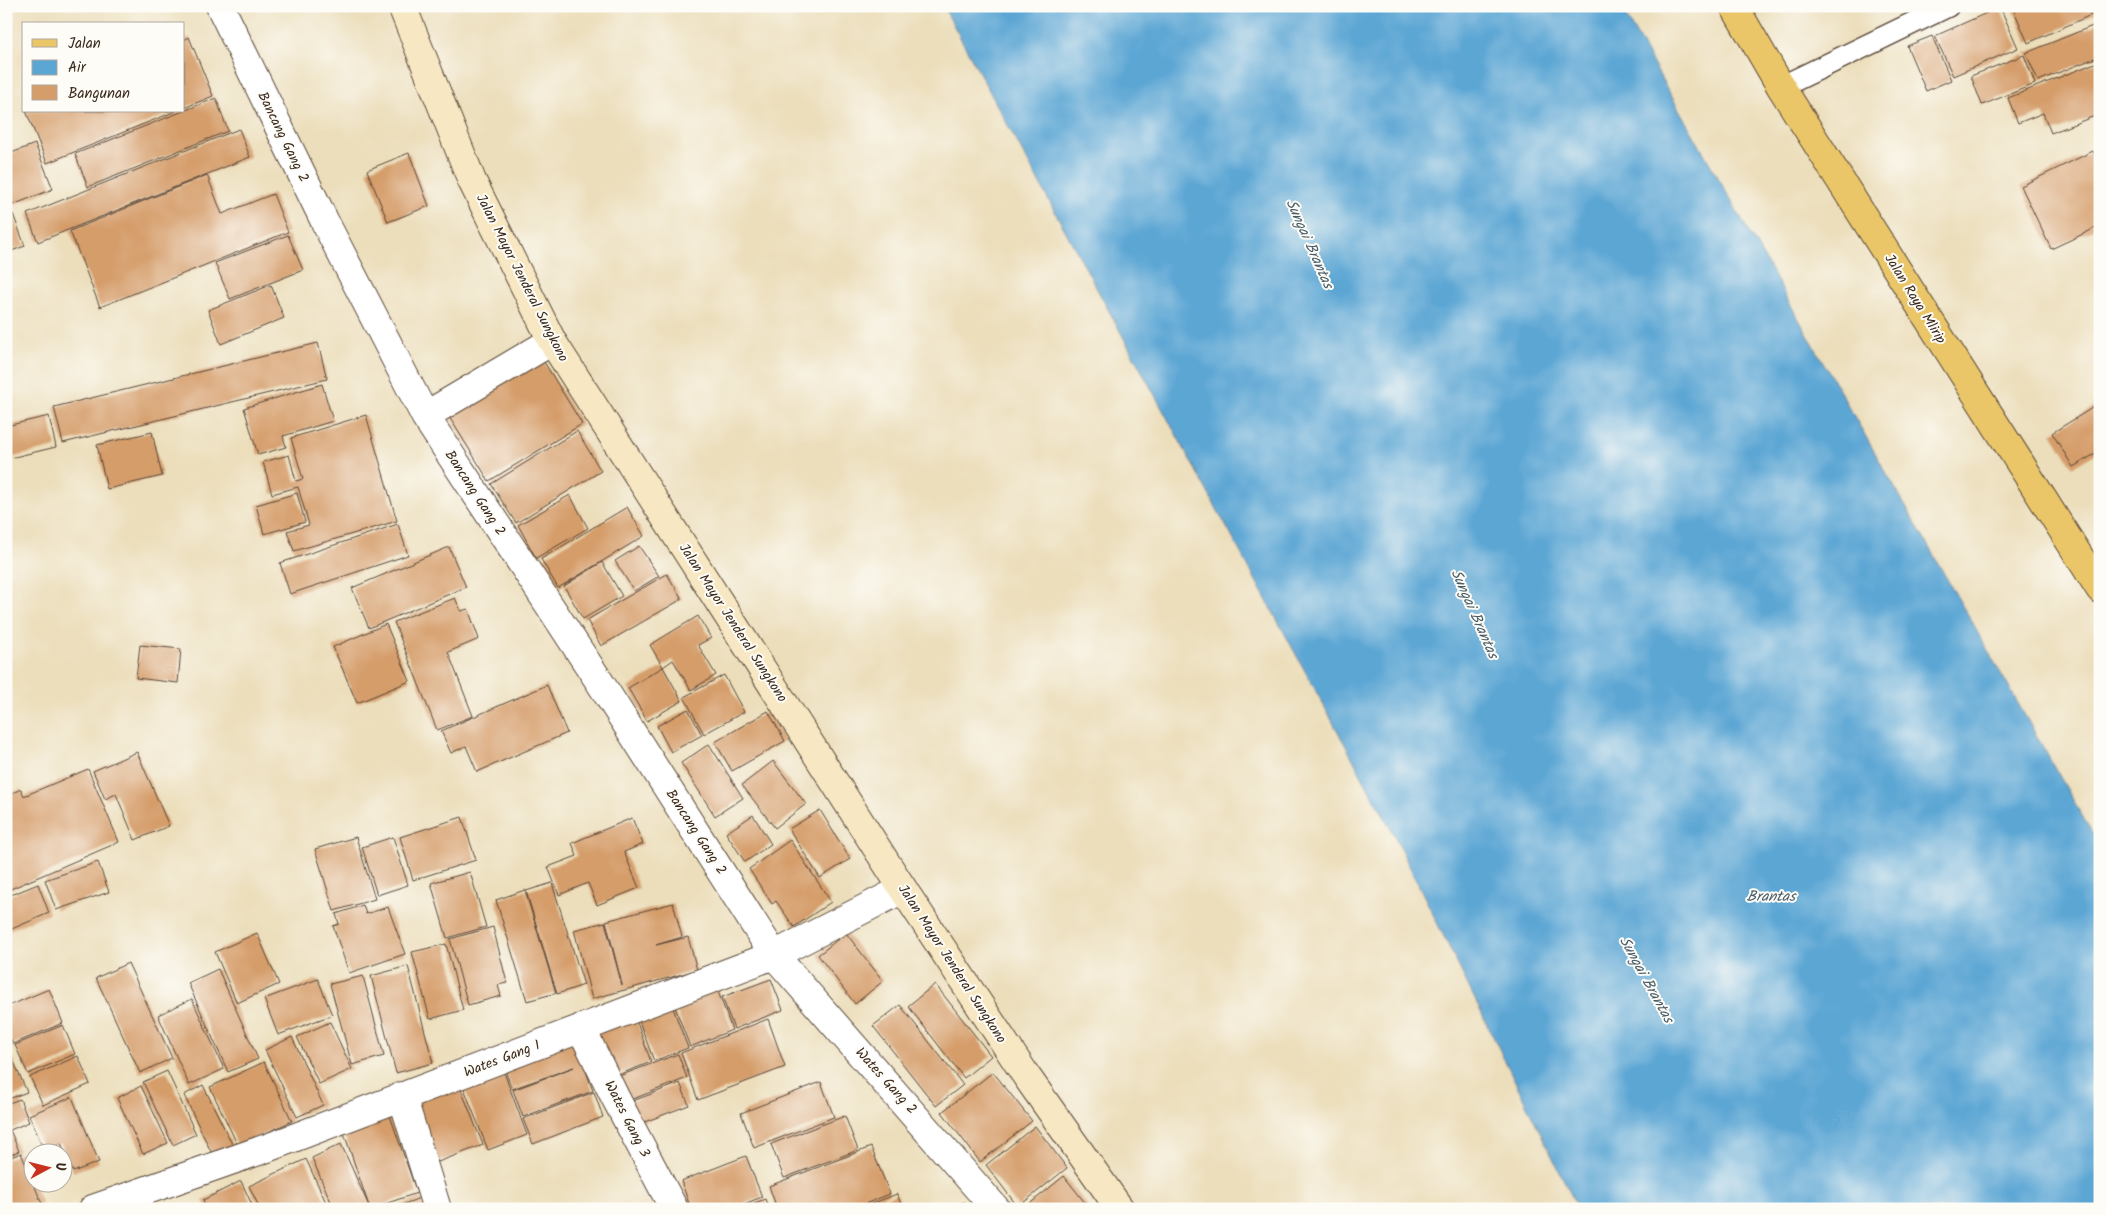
<svg xmlns="http://www.w3.org/2000/svg" width="2106" height="1215" font-family="Kalam,sans-serif">
<rect width="100%" height="100%" fill="#fdfcf7"/>
<filter id="ink" filterUnits="userSpaceOnUse"><feTurbulence type="fractalNoise" baseFrequency=".02" numOctaves="2"/><feDisplacementMap in="SourceGraphic" scale="10" xChannelSelector="R" yChannelSelector="G"/><feConvolveMatrix kernelMatrix="1 2 1 2 8 2 1 2 1" color-interpolation-filters="sRGB"/></filter>
<filter id="wash" filterUnits="userSpaceOnUse"><feTurbulence type="fractalNoise" baseFrequency=".0096" numOctaves="4" result="noise"/><feDisplacementMap in="SourceGraphic" scale="20" xChannelSelector="R" yChannelSelector="G"/><feGaussianBlur stdDeviation="1.12" result="paint"/><feColorMatrix in="noise" values="0 0 0 0 0 0 0 0 0 0 0 0 0 0 0 0 0 1.4 0 .05"/><feComposite in="paint" operator="in"/></filter>
<g filter="url(#wash)">
<rect width="100%" height="100%" fill="#ecdebb"/>
<path fill="#5ca6d4" stroke="#4c6879" d="M 943,6 L 1620,6 L 2100,847 L 2100,1209 L 1578,1209 L 1391,829 Z"/>
<g id="blocks">
<path fill="#d59d6a" d="M 2012,6 L 2100,6 L 2100,11 L 2028,43 Z
M 2000,7 L 2018,48 L 1953,76 L 1935,36 Z
M 2100,23 L 2100,56 L 2038,81 L 2026,53 Z
M 1932,36 L 1951,80 L 1926,91 L 1907,46 Z
M 189,37 L 213,96 L 184,108 L 184,40 Z
M 2024,55 L 2035,84 L 1982,105 L 1971,76 Z
M 2100,61 L 2100,114 L 2051,133 L 2043,113 L 2018,123 L 2008,98 Z
M 216,98 L 228,131 L 88,187 L 75,154 Z
M 26,111 L 176,111 L 47,163 Z
M 239,129 L 250,157 L 38,242 L 27,214 Z
M 35,144 L 53,189 L 10,206 L 6,197 L 6,155 Z
M 2093,151 L 2100,165 L 2100,226 L 2051,249 L 2021,186 Z
M 409,153 L 429,206 L 388,222 L 367,170 Z
M 207,175 L 222,214 L 273,194 L 288,232 L 100,307 L 70,231 Z
M 13,214 L 25,246 L 6,253 L 6,216 Z
M 288,235 L 303,270 L 230,299 L 215,263 Z
M 271,285 L 284,318 L 221,344 L 208,310 Z
M 318,343 L 327,379 L 63,443 L 54,407 Z
M 541,357 L 582,424 L 489,481 L 448,415 Z
M 322,384 L 333,421 L 283,436 L 286,447 L 258,455 L 244,408 Z
M 2100,403 L 2100,451 L 2073,467 L 2052,433 Z
M 366,415 L 397,521 L 294,551 L 287,531 L 309,525 L 298,487 L 272,494 L 263,462 L 289,455 L 296,481 L 303,479 L 291,438 Z
M 49,416 L 56,447 L 6,459 L 6,426 Z
M 577,431 L 601,471 L 516,523 L 491,484 Z
M 152,432 L 162,476 L 107,489 L 97,445 Z
M 297,493 L 305,522 L 264,534 L 256,505 Z
M 570,495 L 588,528 L 536,558 L 518,525 Z
M 627,507 L 644,536 L 558,588 L 541,559 Z
M 398,524 L 408,555 L 290,594 L 280,563 Z
M 639,546 L 659,576 L 634,591 L 615,561 Z
M 449,547 L 466,587 L 369,628 L 352,588 Z
M 602,562 L 622,596 L 583,619 L 564,586 Z
M 667,574 L 682,599 L 601,646 L 587,620 Z
M 455,598 L 461,611 L 468,609 L 479,639 L 448,652 L 473,716 L 437,730 L 394,622 Z
M 698,616 L 711,638 L 698,645 L 716,675 L 691,690 L 673,660 L 663,667 L 650,645 Z
M 386,624 L 410,681 L 357,703 L 333,647 Z
M 140,645 L 181,649 L 178,683 L 136,678 Z
M 663,667 L 682,701 L 647,721 L 628,688 Z
M 724,675 L 744,712 L 704,734 L 684,697 Z
M 547,685 L 567,733 L 477,772 L 466,746 L 451,753 L 441,731 Z
M 688,709 L 702,735 L 671,752 L 657,726 Z
M 768,711 L 785,741 L 732,771 L 715,742 Z
M 709,744 L 743,798 L 715,816 L 681,763 Z
M 137,752 L 169,826 L 135,840 L 116,794 L 105,799 L 93,771 Z
M 773,761 L 806,804 L 775,828 L 742,785 Z
M 88,769 L 119,842 L 6,891 L 6,796 L 21,789 L 24,796 Z
M 820,810 L 850,859 L 820,878 L 789,829 Z
M 753,815 L 771,844 L 745,862 L 726,833 Z
M 462,817 L 476,860 L 413,880 L 400,837 Z
M 632,818 L 643,844 L 624,852 L 639,888 L 597,905 L 588,883 L 559,895 L 548,867 L 577,856 L 572,843 Z
M 356,837 L 375,899 L 334,911 L 315,849 Z
M 393,837 L 408,885 L 377,895 L 362,847 Z
M 790,840 L 831,902 L 794,927 L 776,901 L 772,904 L 749,869 Z
M 98,862 L 109,892 L 56,910 L 45,880 Z
M 470,872 L 486,927 L 447,938 L 431,883 Z
M 552,883 L 584,985 L 557,994 L 526,891 Z
M 38,884 L 49,913 L 7,931 L 6,897 Z
M 525,890 L 556,993 L 527,1001 L 496,900 Z
M 673,903 L 682,937 L 656,945 L 688,937 L 697,970 L 592,999 L 574,930 L 605,922 L 622,985 L 606,921 Z
M 363,905 L 366,914 L 388,907 L 405,954 L 349,973 L 333,926 L 339,924 L 336,914 Z
M 493,927 L 507,983 L 498,985 L 501,996 L 468,1005 L 450,939 Z
M 257,933 L 279,984 L 237,1003 L 215,952 Z
M 846,933 L 883,981 L 855,1004 L 818,955 Z
M 446,944 L 463,1010 L 430,1019 L 412,952 Z
M 128,963 L 172,1058 L 140,1073 L 96,978 Z
M 408,966 L 433,1063 L 396,1073 L 371,976 Z
M 218,969 L 258,1059 L 228,1072 L 188,983 Z
M 363,976 L 384,1056 L 352,1065 L 330,984 Z
M 318,979 L 332,1015 L 278,1035 L 264,999 Z
M 771,979 L 783,1010 L 734,1029 L 722,997 Z
M 715,983 L 732,1030 L 690,1047 L 672,999 Z
M 935,984 L 991,1056 L 964,1078 L 908,1006 Z
M 49,989 L 63,1023 L 13,1044 L 6,1029 L 6,1007 Z
M 192,999 L 224,1069 L 189,1085 L 158,1015 Z
M 670,1000 L 688,1048 L 654,1061 L 636,1013 Z
M 900,1005 L 963,1085 L 936,1106 L 873,1026 Z
M 634,1014 L 651,1062 L 610,1078 L 592,1030 Z
M 768,1019 L 785,1067 L 698,1100 L 681,1053 Z
M 330,1022 L 352,1069 L 319,1084 L 297,1037 Z
M 63,1025 L 75,1054 L 28,1074 L 15,1045 Z
M 292,1037 L 323,1105 L 297,1117 L 265,1050 Z
M 574,1038 L 593,1091 L 523,1117 L 513,1090 L 574,1067 L 512,1089 L 503,1065 Z
M 6,1044 L 27,1092 L 6,1100 Z
M 678,1054 L 687,1078 L 620,1104 L 611,1079 Z
M 78,1056 L 90,1084 L 43,1105 L 30,1077 Z
M 264,1062 L 292,1121 L 238,1146 L 210,1087 Z
M 502,1067 L 527,1135 L 488,1150 L 462,1083 Z
M 167,1071 L 196,1134 L 173,1145 L 143,1082 Z
M 993,1072 L 1032,1121 L 980,1162 L 942,1112 Z
M 821,1082 L 834,1117 L 754,1148 L 741,1113 Z
M 680,1083 L 689,1105 L 634,1126 L 625,1104 Z
M 459,1084 L 483,1145 L 430,1165 L 407,1104 Z
M 203,1085 L 233,1146 L 213,1156 L 184,1095 Z
M 141,1086 L 168,1143 L 143,1154 L 117,1098 Z
M 594,1092 L 603,1117 L 533,1144 L 523,1119 Z
M 72,1097 L 99,1162 L 73,1172 L 61,1143 L 44,1150 L 29,1115 Z
M 20,1099 L 29,1122 L 10,1130 L 19,1151 L 6,1157 L 6,1104 Z
M 390,1116 L 417,1193 L 370,1209 L 344,1133 Z
M 845,1116 L 858,1150 L 784,1178 L 771,1144 Z
M 1035,1126 L 1067,1168 L 1018,1207 L 986,1165 Z
M 341,1144 L 369,1206 L 363,1209 L 334,1209 L 312,1158 Z
M 871,1147 L 890,1194 L 852,1209 L 777,1209 L 769,1186 Z
M 21,1153 L 42,1204 L 31,1209 L 6,1209 L 6,1159 Z
M 746,1156 L 762,1197 L 731,1209 L 691,1209 L 681,1181 Z
M 306,1159 L 329,1209 L 260,1209 L 249,1186 Z
M 1064,1176 L 1090,1209 L 1029,1209 L 1027,1206 Z
M 241,1181 L 254,1209 L 207,1209 L 203,1200 Z
M 897,1194 L 903,1209 L 858,1209 Z
M 422,1197 L 426,1209 L 392,1209 Z
M 765,1199 L 769,1209 L 739,1209 Z
M 965,1202 L 967,1209 L 945,1209 L 945,1208 Z"/>
</g>
</g>
<g filter="url(#ink)">
<use href="#blocks" fill-opacity="0" stroke="#564536" stroke-width="1"/>
<g fill="none" stroke-linecap="round" stroke-linejoin="round">
<g stroke="#564536" stroke-width="24">
<path id="lane" d="M 1781,87 L 1948,6"/>
</g>
<g stroke="#564536" stroke-width="30">
<path id="street" d="M 220,6 L 325,222 L 425,416 L 599,681 L 774,955 L 996,1209
M 425,416 L 552,341
M 581,1028 L 615,1097 L 674,1209
M 402,1096 L 437,1209
M 93,1209 L 267,1148 L 774,955 L 903,889"/>
</g>
<g stroke="#564536" stroke-width="30">
<path id="secondary" d="M 402,6 L 472,181 L 552,341 L 903,889 L 1027,1077 L 1120,1209"/>
</g>
<g stroke="#564536" stroke-width="30">
<path id="primary" d="M 1734,6 L 1781,87 L 2100,589"/>
</g>
<use href="#lane" stroke="#fff" stroke-width="21"/>
<use href="#street" stroke="#fff" stroke-width="28"/>
<use href="#secondary" stroke="#f7e8c3" stroke-width="28"/>
<use href="#primary" stroke="#eac669" stroke-width="28"/>
</g>
</g>
<g text-anchor="middle" dominant-baseline="central" stroke-width="4" stroke-linejoin="round" paint-order="stroke">
<g font-size="14" fill="#3b2a1e" stroke="#fdfcf7">
<text transform="translate(283 137) rotate(64)">Bancang Gang 2</text>
<text transform="translate(522 278) rotate(63)">Jalan Mayor Jenderal Sungkono</text>
<text transform="translate(1915 299) rotate(58)">Jalan Raya Mlirip</text>
<text transform="translate(475 493) rotate(57)">Bancang Gang 2</text>
<text transform="translate(733 623) rotate(57)">Jalan Mayor Jenderal Sungkono</text>
<text transform="translate(696 832) rotate(57)">Bancang Gang 2</text>
<text transform="translate(952 964) rotate(57)">Jalan Mayor Jenderal Sungkono</text>
<text transform="translate(502 1059) rotate(-21)">Wates Gang 1</text>
<text transform="translate(886 1081) rotate(48)">Wates Gang 2</text>
<text transform="translate(627 1119) rotate(63)">Wates Gang 3</text>
</g>
<g font-size="15" font-style="italic" fill="#485c67" stroke="#fdfcf7">
<text transform="translate(1309 244) rotate(66)">Sungai Brantas</text>
<text transform="translate(1474 614) rotate(66)">Sungai Brantas</text>
<text x="1771" y="897">Brantas</text>
<text transform="translate(1646 980) rotate(61)">Sungai Brantas</text>
</g>
</g>
<rect width="2106" height="1215" fill="none" stroke="#fdfcf7" stroke-width="25"/>
<rect x="22" y="22" width="162" height="90" fill="#fdfcf7" stroke="#afa8a0"/>
<rect x="32" y="39" width="25" height="8" fill="#eac669" stroke="#afa8a0"/>
<text x="68" y="48" font-size="15" fill="#3b2a1e">Jalan</text>
<rect x="32" y="60" width="25" height="15" fill="#5ca6d4" stroke="#afa8a0"/>
<text x="68" y="72" font-size="15" fill="#3b2a1e">Air</text>
<rect x="32" y="85" width="25" height="15" fill="#d59d6a" stroke="#afa8a0"/>
<text x="68" y="98" font-size="15" fill="#3b2a1e">Bangunan</text>
<g transform="translate(48 1168) rotate(83)"><circle r="24" fill="#fdfcf7" stroke="#afa8a0"/>
<path d="M0-4L9 19L0 12L-9 19Z" fill="#c8321e"/>
<text y="-8" font-size="14" font-weight="bold" text-anchor="middle" fill="#3b2a1e">U</text>
</g>
</svg>
